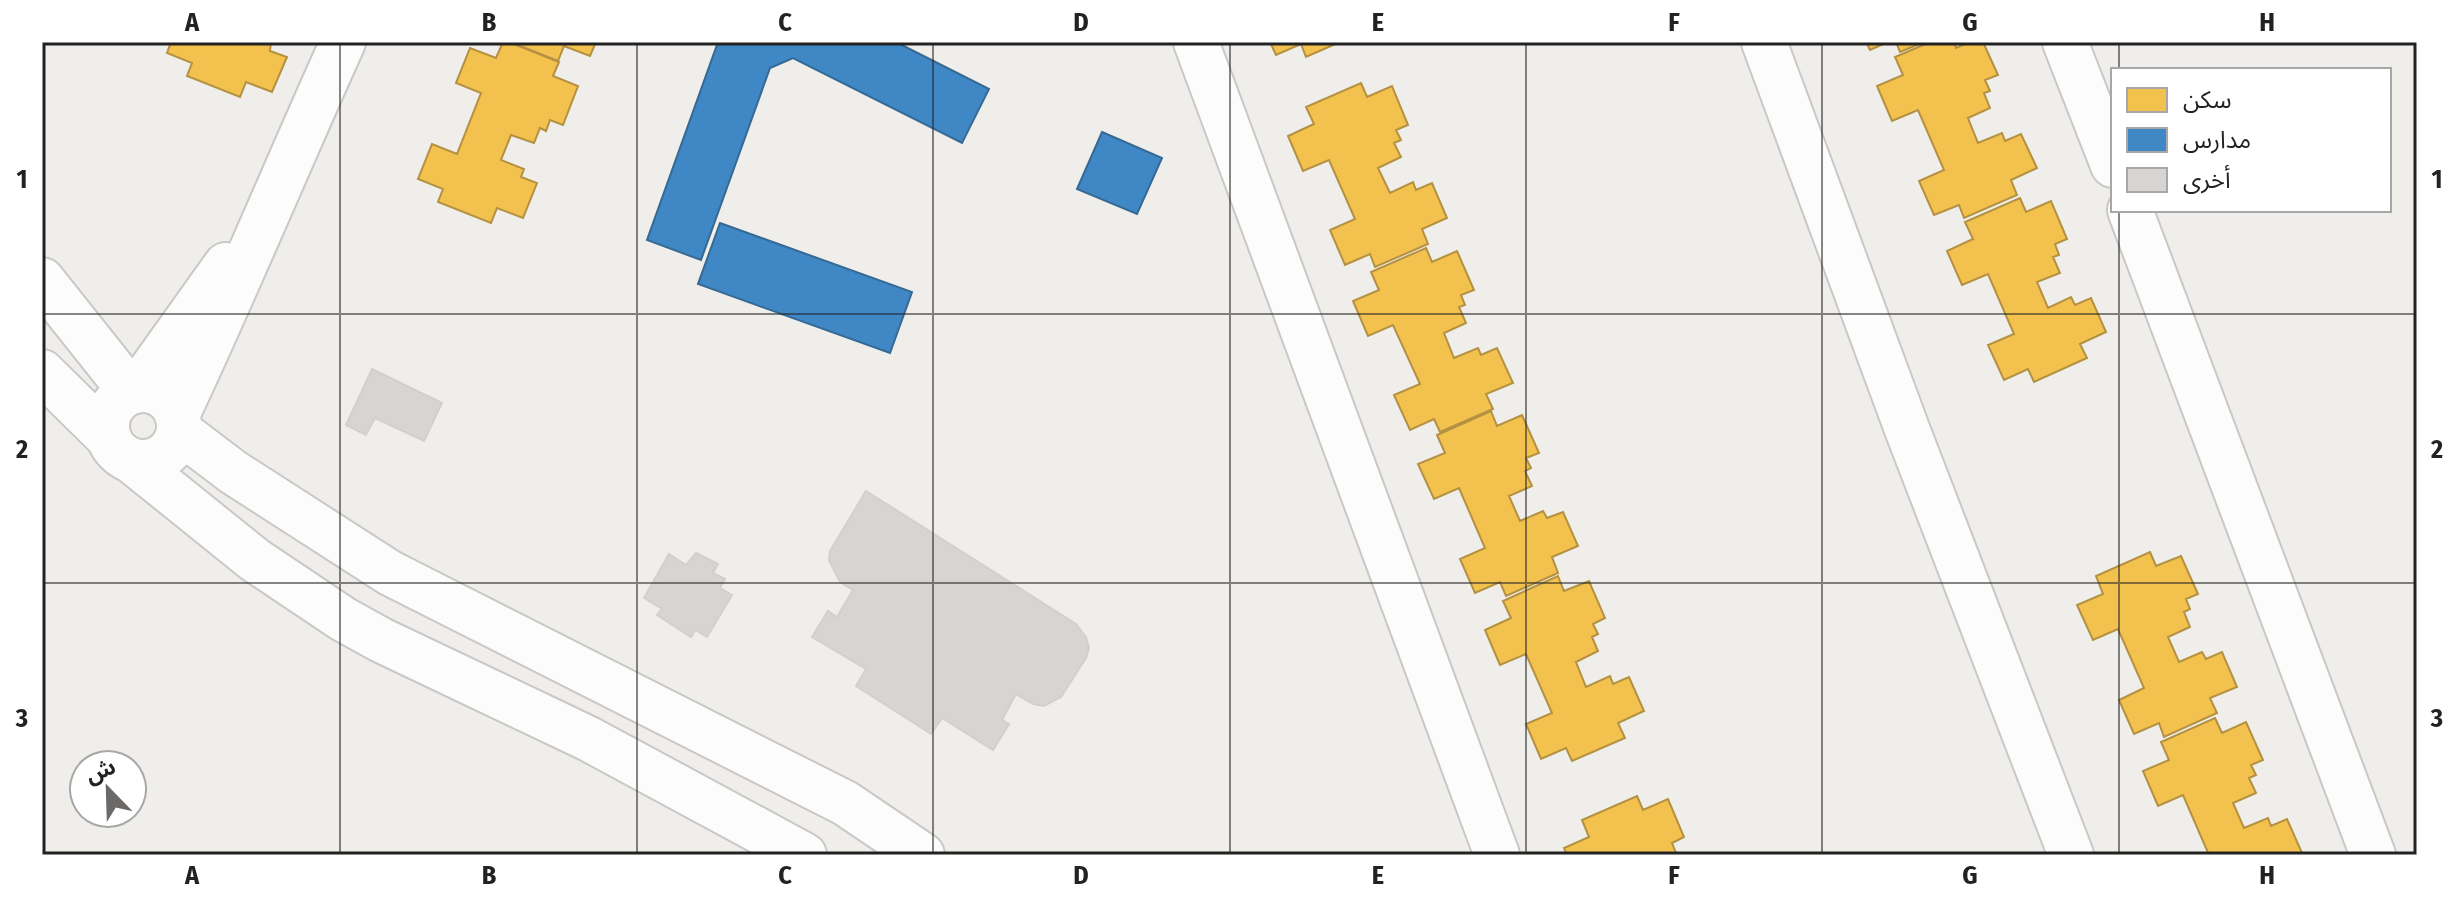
<svg xmlns="http://www.w3.org/2000/svg" width="2459" height="897" font-family="'Fira Sans Condensed','Noto Sans Arabic',sans-serif">
<rect width="100%" height="100%" fill="#f0eeeb"/>
<path fill="#f2c14e" stroke="#b49141" stroke-width="2" d="M 171,42 L 271,42 L 270,51 L 287,57 L 272,92 L 246,82 L 240,97 L 187,76 L 192,63 L 167,53 Z
M 503,42 L 509,42 L 559,62 L 553,76 L 578,86 L 563,125 L 550,120 L 546,131 L 540,128 L 534,143 L 511,135 L 501,160 L 524,169 L 521,177 L 537,183 L 523,218 L 497,208 L 491,223 L 438,202 L 443,189 L 418,179 L 432,144 L 457,154 L 481,93 L 456,83 L 470,48 L 496,58 Z
M 510,42 L 596,42 L 590,56 L 564,46 L 558,61 Z
M 1270,42 L 1340,42 L 1306,57 L 1301,44 L 1276,55 Z
M 1866,42 L 1888,42 L 1870,50 Z
M 1896,42 L 1924,42 L 1900,52 Z
M 1930,42 L 1954,42 L 1956,48 L 1970,42 L 1983,42 L 1998,75 L 1985,80 L 1990,91 L 1984,93 L 1990,108 L 1968,118 L 1978,143 L 2002,133 L 2005,141 L 2021,134 L 2037,168 L 2011,180 L 2017,195 L 1964,218 L 1959,205 L 1934,215 L 1919,181 L 1944,170 L 1918,110 L 1892,121 L 1877,86 L 1903,75 L 1895,57 Z
M 1361,83 L 1367,97 L 1392,86 L 1408,125 L 1396,130 L 1401,140 L 1394,143 L 1401,157 L 1378,168 L 1390,193 L 1413,182 L 1416,190 L 1432,183 L 1447,218 L 1422,229 L 1428,244 L 1375,267 L 1370,254 L 1345,265 L 1330,230 L 1355,219 L 1329,160 L 1303,171 L 1288,136 L 1314,124 L 1306,107 Z
M 2020,198 L 2026,212 L 2051,201 L 2067,239 L 2055,244 L 2059,255 L 2053,257 L 2060,273 L 2037,282 L 2048,308 L 2071,297 L 2075,305 L 2091,298 L 2106,332 L 2080,344 L 2087,358 L 2034,382 L 2028,369 L 2004,380 L 1988,345 L 2014,334 L 1988,274 L 1962,285 L 1947,251 L 1973,239 L 1965,222 Z
M 1426,248 L 1432,262 L 1457,251 L 1474,290 L 1461,295 L 1465,305 L 1459,307 L 1466,323 L 1444,333 L 1454,358 L 1478,348 L 1481,355 L 1497,348 L 1513,383 L 1486,394 L 1493,409 L 1440,432 L 1434,419 L 1410,430 L 1394,395 L 1420,384 L 1393,325 L 1368,336 L 1353,301 L 1379,290 L 1371,272 Z
M 1491,411 L 1497,426 L 1522,415 L 1539,453 L 1526,458 L 1531,468 L 1525,471 L 1532,486 L 1509,496 L 1520,521 L 1543,511 L 1547,518 L 1563,512 L 1578,546 L 1552,557 L 1558,573 L 1506,596 L 1500,582 L 1475,593 L 1460,559 L 1485,548 L 1459,488 L 1434,499 L 1418,464 L 1445,453 L 1437,435 Z
M 2150,552 L 2156,566 L 2181,556 L 2198,594 L 2186,599 L 2190,609 L 2184,612 L 2190,627 L 2168,637 L 2179,662 L 2202,652 L 2206,659 L 2222,652 L 2237,687 L 2210,698 L 2217,713 L 2164,737 L 2159,723 L 2134,734 L 2119,700 L 2144,688 L 2118,629 L 2093,640 L 2077,605 L 2103,594 L 2096,576 Z
M 1558,576 L 1564,591 L 1589,581 L 1605,618 L 1593,624 L 1598,634 L 1592,637 L 1598,651 L 1576,662 L 1586,687 L 1610,676 L 1613,684 L 1629,677 L 1644,711 L 1618,723 L 1625,738 L 1572,761 L 1566,748 L 1541,759 L 1526,724 L 1552,713 L 1526,654 L 1500,665 L 1485,630 L 1511,618 L 1503,601 Z
M 2215,718 L 2222,733 L 2246,722 L 2263,760 L 2251,765 L 2256,775 L 2249,778 L 2256,793 L 2233,803 L 2244,828 L 2268,818 L 2271,826 L 2287,819 L 2302,853 L 2297,855 L 2209,855 L 2183,795 L 2158,806 L 2143,771 L 2169,760 L 2161,742 Z
M 1637,796 L 1643,810 L 1668,799 L 1684,837 L 1672,843 L 1676,853 L 1670,855 L 1567,855 L 1564,848 L 1589,837 L 1582,820 Z"/>
<path fill="#3f88c5" stroke="#366994" stroke-width="2" d="M 718,42 L 896,42 L 989,89 L 962,143 L 793,58 L 770,68 L 701,260 L 647,240 Z
M 1102,132 L 1162,158 L 1137,214 L 1077,189 Z
M 720,223 L 912,292 L 890,353 L 698,284 Z"/>
<path fill="#d7d4d2" stroke="#d3d0cc" stroke-width="2" d="M 372,369 L 442,403 L 424,441 L 375,418 L 366,435 L 346,425 Z
M 866,491 L 1076,624 L 1086,637 L 1089,648 L 1086,658 L 1061,697 L 1044,706 L 1033,704 L 1016,694 L 1002,720 L 1009,724 L 993,750 L 942,718 L 931,734 L 856,686 L 866,669 L 812,637 L 828,611 L 837,617 L 853,590 L 840,582 L 829,560 L 830,551 Z
M 696,553 L 718,564 L 713,573 L 725,579 L 720,588 L 732,595 L 707,637 L 695,630 L 691,637 L 657,615 L 662,609 L 644,598 L 669,554 L 686,565 Z"/>
<g fill="none" stroke-linecap="round" stroke-linejoin="round">
<g stroke="#c9c8c7" stroke-width="48">
<path id="minor" d="M 1196,42 L 1497,855
M 1764,42 L 1907,429 L 2071,855
M 2065,42 L 2113,165
M 2130,210 L 2373,855
M 42,280 L 131,392
M 42,372 L 109,438
M107 426a36 36 0 1 1 72 0a36 36 0 1 1-72 0Z
M 136,391 L 226,265
M 177,415 C 235,292 287,166 343,42
M 179,431 L 233,472 L 390,573 L 845,803 L 922,855
M 132,461 L 255,560 L 343,619 L 381,640 L 589,739 L 804,855"/>
</g>
<use href="#minor" stroke="#fdfcfc" stroke-width="44"/>
</g>
<path fill="none" stroke="#222" stroke-width="2" stroke-opacity="0.55" d="M 340,42 L 340,855M 637,42 L 637,855M 933,42 L 933,855M 1230,42 L 1230,855M 1526,42 L 1526,855M 1822,42 L 1822,855M 2119,42 L 2119,70M 2119,210 L 2119,855M 42,314 L 2417,314M 42,583 L 2417,583"/>
<rect width="2459" height="897" fill="none" stroke="#ffffff" stroke-width="88"/>
<rect x="2111" y="68" width="280" height="144" fill="#ffffff" stroke="#a7a7a7" stroke-width="2"/>
<rect x="2127" y="88" width="40" height="24" fill="#f2c14e" stroke="#a7a7a7" stroke-width="2"/>
<text x="2183" y="108" font-size="24" fill="#222222">سكن</text>
<rect x="2127" y="128" width="40" height="24" fill="#3f88c5" stroke="#a7a7a7" stroke-width="2"/>
<text x="2183" y="148" font-size="24" fill="#222222">مدارس</text>
<rect x="2127" y="168" width="40" height="24" fill="#d7d4d2" stroke="#a7a7a7" stroke-width="2"/>
<text x="2183" y="188" font-size="24" fill="#222222">أخرى</text>
<g transform="translate(108 789) rotate(337)"><circle r="38" fill="#ffffff" stroke="#a7a7a7" stroke-width="2"/>
<path d="M0-6L14 30L0 20L-14 30Z" fill="#6a6968"/>
<text y="-12" font-size="22" font-weight="bold" text-anchor="middle" fill="#222222">ش</text>
</g>
<rect x="44" y="44" width="2371" height="809" fill="none" stroke="#222" stroke-width="3"/>
<g font-size="26" text-anchor="middle" font-weight="bold" fill="#222">
<text x="192" y="31">A</text>
<text x="489" y="31">B</text>
<text x="785" y="31">C</text>
<text x="1081" y="31">D</text>
<text x="1378" y="31">E</text>
<text x="1674" y="31">F</text>
<text x="1970" y="31">G</text>
<text x="2267" y="31">H</text>
<text x="22" y="188">1</text>
<text x="2437" y="188">1</text>
<text x="22" y="458">2</text>
<text x="2437" y="458">2</text>
<text x="22" y="727">3</text>
<text x="2437" y="727">3</text>
<text x="192" y="884">A</text>
<text x="489" y="884">B</text>
<text x="785" y="884">C</text>
<text x="1081" y="884">D</text>
<text x="1378" y="884">E</text>
<text x="1674" y="884">F</text>
<text x="1970" y="884">G</text>
<text x="2267" y="884">H</text>
</g>
</svg>
